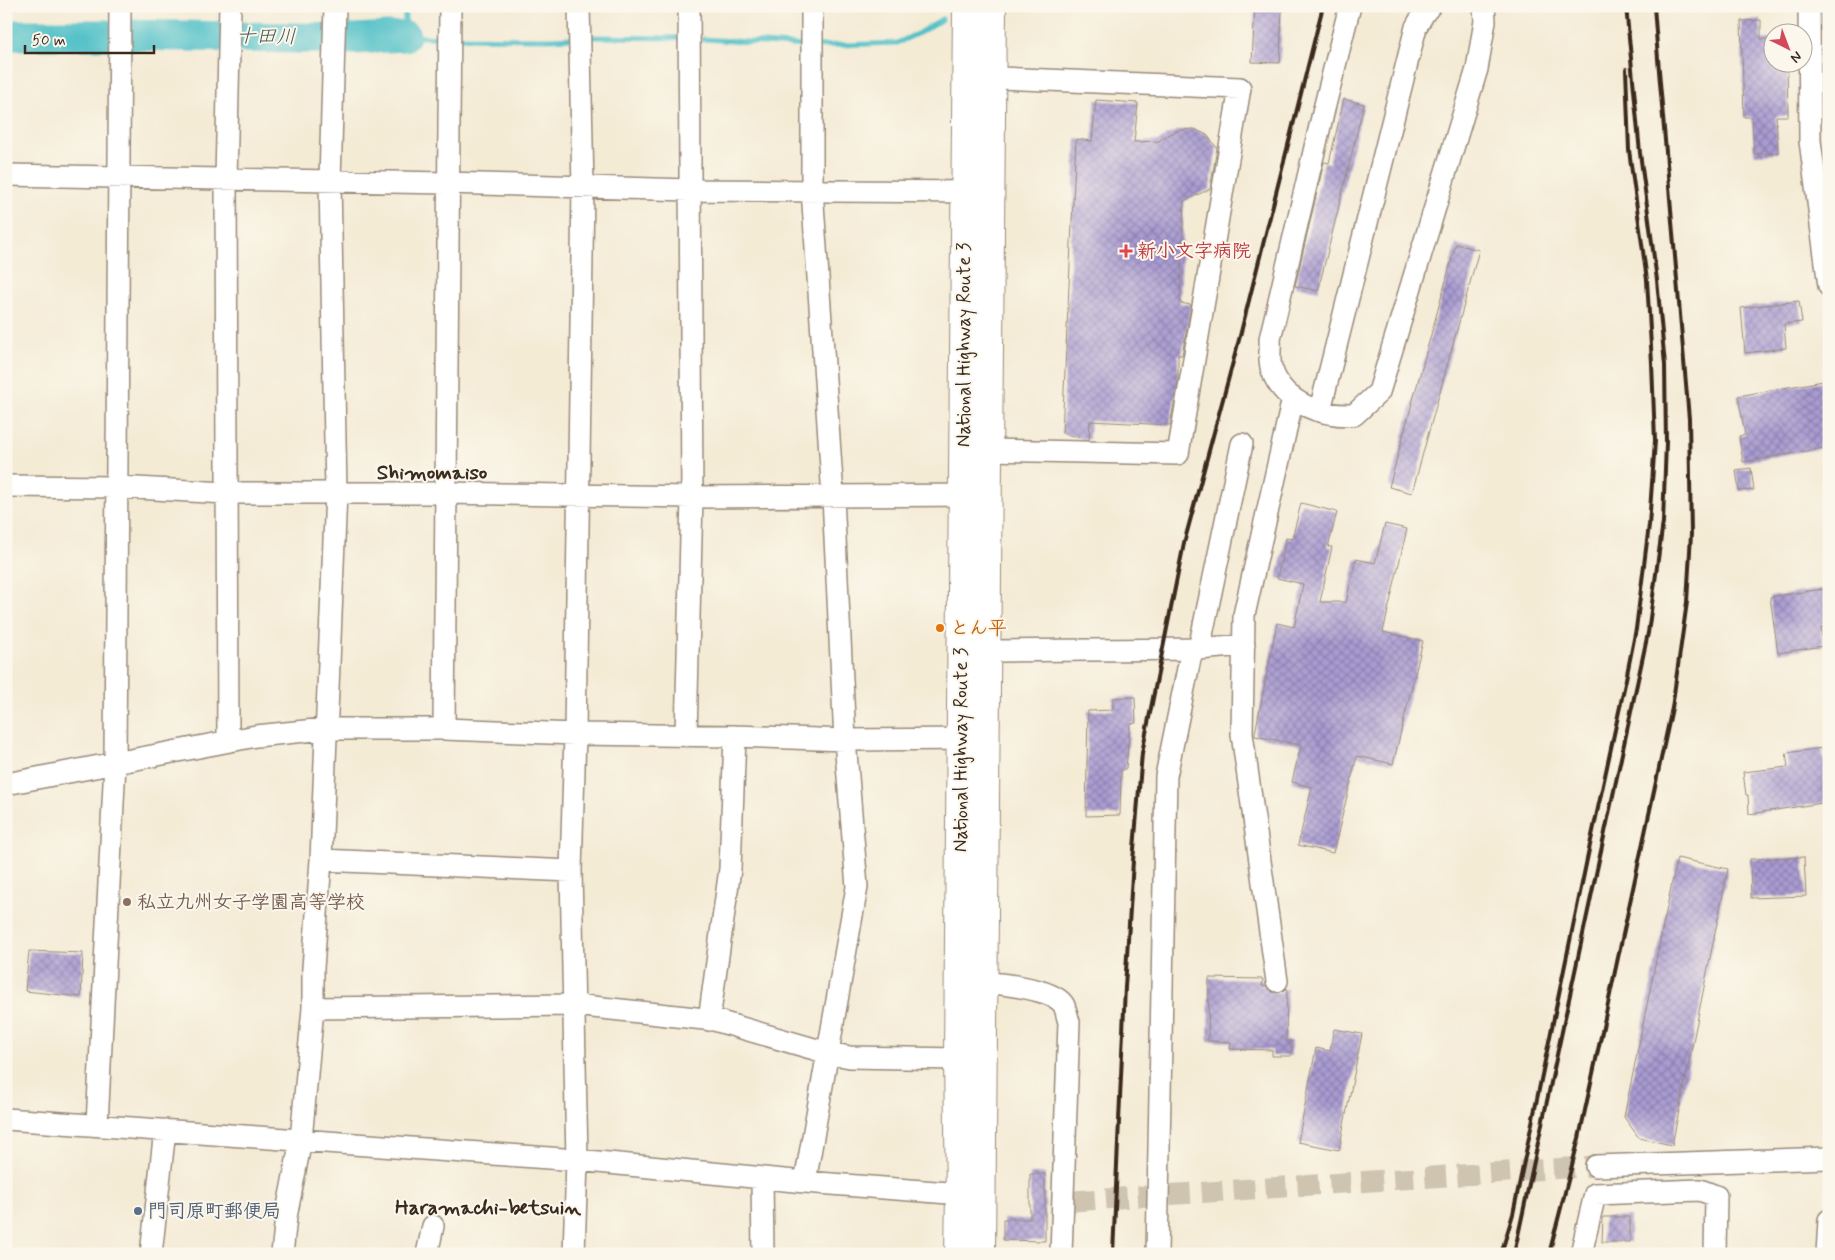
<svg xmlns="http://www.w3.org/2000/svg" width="1835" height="1260" font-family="Mynerve,'Klee One',sans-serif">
<defs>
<pattern id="building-cross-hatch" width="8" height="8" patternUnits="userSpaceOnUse" patternTransform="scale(1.25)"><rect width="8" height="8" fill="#a99bd2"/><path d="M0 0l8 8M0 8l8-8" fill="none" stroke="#8b7faa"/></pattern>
</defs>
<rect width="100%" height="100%" fill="#fbf7ec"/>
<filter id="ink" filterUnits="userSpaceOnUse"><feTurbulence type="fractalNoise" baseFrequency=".02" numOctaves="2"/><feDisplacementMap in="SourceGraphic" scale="10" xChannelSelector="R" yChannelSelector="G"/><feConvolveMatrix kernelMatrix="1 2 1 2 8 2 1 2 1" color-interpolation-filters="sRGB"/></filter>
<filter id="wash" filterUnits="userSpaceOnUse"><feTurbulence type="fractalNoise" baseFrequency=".0096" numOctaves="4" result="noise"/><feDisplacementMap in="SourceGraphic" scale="20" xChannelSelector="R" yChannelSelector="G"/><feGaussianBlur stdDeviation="1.12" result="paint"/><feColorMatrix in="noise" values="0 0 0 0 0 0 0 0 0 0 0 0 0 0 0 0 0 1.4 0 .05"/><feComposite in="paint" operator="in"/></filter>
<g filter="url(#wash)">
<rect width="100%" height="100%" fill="#f4ebd5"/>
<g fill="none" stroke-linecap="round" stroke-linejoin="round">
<path stroke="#53c1c8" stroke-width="5" d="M 405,6 L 405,36 L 445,38
M 584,37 L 685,38
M 454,38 L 550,39 L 575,38
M 703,39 L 807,46
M 816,46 L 897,43 L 919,33 L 942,19"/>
<path stroke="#53c1c8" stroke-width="31" d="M 7,35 L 106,35
M 127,35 L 355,39 L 405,36"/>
</g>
<g id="blocks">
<path fill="url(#building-cross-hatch)" d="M 1255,6 L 1282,6 L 1280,63 L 1252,62 Z
M 1761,20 L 1761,39 L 1772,39 L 1772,62 L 1787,62 L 1788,116 L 1776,116 L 1778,153 L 1754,154 L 1752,117 L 1744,117 L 1741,21 Z
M 1344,99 L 1364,104 L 1318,291 L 1295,286 L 1324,162 L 1329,163 Z
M 1096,100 L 1138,103 L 1134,142 L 1159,141 L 1167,135 L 1180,130 L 1194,129 L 1207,135 L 1217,148 L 1210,189 L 1184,201 L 1180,303 L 1191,305 L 1182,355 L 1178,355 L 1178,382 L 1170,425 L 1090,421 L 1089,440 L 1062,433 L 1076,139 L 1092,141 Z
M 1456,244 L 1479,250 L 1412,493 L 1389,487 Z
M 1799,301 L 1802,322 L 1784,324 L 1786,348 L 1745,353 L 1741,308 Z
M 1829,380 L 1829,415 L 1823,416 L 1829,447 L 1743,462 L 1739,436 L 1745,435 L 1738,396 Z
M 1751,468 L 1754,490 L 1739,491 L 1736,470 Z
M 1301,503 L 1337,512 L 1328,547 L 1332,547 L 1320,602 L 1346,602 L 1356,559 L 1375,563 L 1385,524 L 1407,529 L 1383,632 L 1423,641 L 1393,764 L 1357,756 L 1333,853 L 1298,845 L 1312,787 L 1292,782 L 1301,745 L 1255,736 L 1255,733 L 1277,623 L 1294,627 L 1303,584 L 1277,578 L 1286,538 L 1292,539 Z
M 1829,588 L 1829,627 L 1821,628 L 1823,646 L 1778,653 L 1770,597 Z
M 1135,697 L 1136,723 L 1130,724 L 1126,768 L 1121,771 L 1120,815 L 1086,816 L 1088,711 L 1113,710 L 1113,698 Z
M 1822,748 L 1824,760 L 1829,760 L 1829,802 L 1749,814 L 1748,795 L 1746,795 L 1743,772 L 1788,767 L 1786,753 Z
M 1804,857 L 1806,896 L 1751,898 L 1750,859 Z
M 1677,858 L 1728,869 L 1672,1145 L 1639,1138 L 1624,1117 Z
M 29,951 L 83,953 L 81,997 L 25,991 Z
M 1209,978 L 1263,979 L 1262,986 L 1266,986 L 1272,992 L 1279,993 L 1287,988 L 1286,1041 L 1291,1041 L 1291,1056 L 1272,1056 L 1272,1050 L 1230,1049 L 1231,1042 L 1208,1041 Z
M 1334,1029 L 1362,1034 L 1339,1150 L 1298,1142 L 1316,1048 L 1330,1051 Z
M 1030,1174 L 1045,1174 L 1045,1241 L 1003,1240 L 1003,1219 L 1030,1219 Z
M 1603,1217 L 1630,1217 L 1630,1242 L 1602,1242 Z"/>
</g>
</g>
<g filter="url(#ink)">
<use href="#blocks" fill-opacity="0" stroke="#988a7a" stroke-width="1"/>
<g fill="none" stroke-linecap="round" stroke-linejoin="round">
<path stroke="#cfc4b0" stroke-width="21" stroke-dasharray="21 11" stroke-linecap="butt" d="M 1074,1201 L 1596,1166"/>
<g stroke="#988a7a" stroke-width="24">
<path id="minor" d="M 1350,6 L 1324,109 L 1270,339 C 1271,348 1268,361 1272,370 C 1283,404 1322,416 1354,415 L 1379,392 L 1477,69 L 1485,21 L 1484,6
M 1809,6 L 1810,141 L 1829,286
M 976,77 L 1240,88 L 1178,454 L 988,450
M 6,175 L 447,183 L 689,190 L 981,192
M 1320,410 L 1416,27 L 1424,13 L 1430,6
M 6,486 L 118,487 L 226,493 L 446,493 L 692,497 L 978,495
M 1199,649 L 1244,645
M 987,651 L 1199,649 L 1242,444
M 444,729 L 450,6
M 686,736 L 692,497 L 689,6
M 228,741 L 226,179 L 230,6
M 6,784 L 256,736 L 325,729 L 444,729 L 575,734 L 735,736 L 845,740 L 976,739
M 321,860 L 571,871
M 1277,981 L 1242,734 L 1244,615 L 1293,398
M 969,982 C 989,982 1051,987 1063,1004 C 1066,1008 1067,1017 1069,1022 L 1061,1254
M 313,1008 L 574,1005 L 714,1020 L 828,1053 L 850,1057 L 958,1059
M 709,1020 L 730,869 L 735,736
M 6,1119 L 577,1160 L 805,1182 L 975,1195
M 97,1125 L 115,763 L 120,6
M 1596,1166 L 1829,1158
M 762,1178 L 763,1254
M 805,1182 L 857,887 L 845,740 L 833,497 L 812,189 L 812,6
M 151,1254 L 165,1130
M 282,1254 L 286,1217 L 301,1140 L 313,1008 L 313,968 L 321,860 L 336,492 L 330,181 L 335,6
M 427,1254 L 433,1226
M 574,1254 L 577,1160 L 571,871 L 575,734 L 583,187 L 579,6
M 1157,1254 L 1166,776 L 1192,649
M 1581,1254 L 1595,1194 L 1700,1190 L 1716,1196 L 1715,1254
M 1827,1254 L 1829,1220"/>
</g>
<g stroke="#988a7a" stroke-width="30">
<path id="highway" d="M 959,1254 L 960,1194 L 958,1059 L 967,6
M 981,1254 L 992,6"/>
</g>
<use href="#minor" stroke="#fff" stroke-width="21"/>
<use href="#highway" stroke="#fff" stroke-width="28"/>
<path stroke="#3b2a1e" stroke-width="4" d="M 1113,1254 L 1125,987 L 1133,861 L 1142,753 L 1184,543 L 1240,336 L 1323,6
M 1501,1254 L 1513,1214 L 1590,845 L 1626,679 L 1636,629 L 1649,525 L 1655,441 L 1652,363 L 1647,280 L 1629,150 L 1626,69
M 1514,1254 L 1648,633 L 1663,522 L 1666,443 L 1665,365 L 1657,280 L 1640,153 L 1626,6
M 1549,1254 L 1579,1138 L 1672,708 L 1687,602 L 1691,534 L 1689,419 L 1658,59 L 1654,6"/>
</g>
</g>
<path fill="#e0444e" stroke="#fbf7ec" stroke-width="2" d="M1123.5 243.5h5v5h5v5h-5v5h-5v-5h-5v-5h5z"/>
<circle fill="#e8710a" stroke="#fbf7ec" stroke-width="2" cx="940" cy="628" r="5"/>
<circle fill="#8d6e63" stroke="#fbf7ec" stroke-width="2" cx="127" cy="902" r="5"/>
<circle fill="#5c6f8a" stroke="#fbf7ec" stroke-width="2" cx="138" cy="1211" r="5"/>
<g text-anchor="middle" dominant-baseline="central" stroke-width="4" stroke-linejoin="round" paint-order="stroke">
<g font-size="19" font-weight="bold" fill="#be3a42" stroke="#fbf7ec" text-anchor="start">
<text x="1137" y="251">新小文字病院</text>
</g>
<g font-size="19" fill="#3b2a1e" stroke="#fbf7ec">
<text transform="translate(964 345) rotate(-90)">National Highway Route 3</text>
<text transform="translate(961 750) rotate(-90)">National Highway Route 3</text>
</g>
<g font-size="19" font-weight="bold" fill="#c56008" stroke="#fbf7ec" text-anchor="start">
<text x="950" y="628">とん平</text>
</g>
<g font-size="19" font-weight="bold" fill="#785e54" stroke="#fbf7ec" text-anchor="start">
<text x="137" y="902">私立九州女子学園高等学校</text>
</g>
<g font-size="19" font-weight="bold" fill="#4e5e75" stroke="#fbf7ec" text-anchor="start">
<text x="148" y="1211">門司原町郵便局</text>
</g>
<g font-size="20" font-style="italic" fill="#425751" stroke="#fbf7ec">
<text transform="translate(266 37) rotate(1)">十田川</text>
</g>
<g font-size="21" font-weight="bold" fill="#3b2a1e" stroke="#fbf7ec">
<text x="432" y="473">Shimomaiso</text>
<text x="488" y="1208">Haramachi-betsuin</text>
</g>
</g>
<rect width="1835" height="1260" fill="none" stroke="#fbf7ec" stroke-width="25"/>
<g transform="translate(1788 48) rotate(138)"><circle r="24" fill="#fbf7ec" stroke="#aea59a"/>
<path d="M0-4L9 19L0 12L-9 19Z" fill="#d1495b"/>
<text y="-8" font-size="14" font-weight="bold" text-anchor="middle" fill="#3b2a1e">N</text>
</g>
<path d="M25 45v8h129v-8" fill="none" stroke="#3b2a1e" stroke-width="2.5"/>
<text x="32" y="45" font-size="15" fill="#3b2a1e" stroke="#fbf7ec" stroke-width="4" paint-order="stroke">50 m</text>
</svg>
